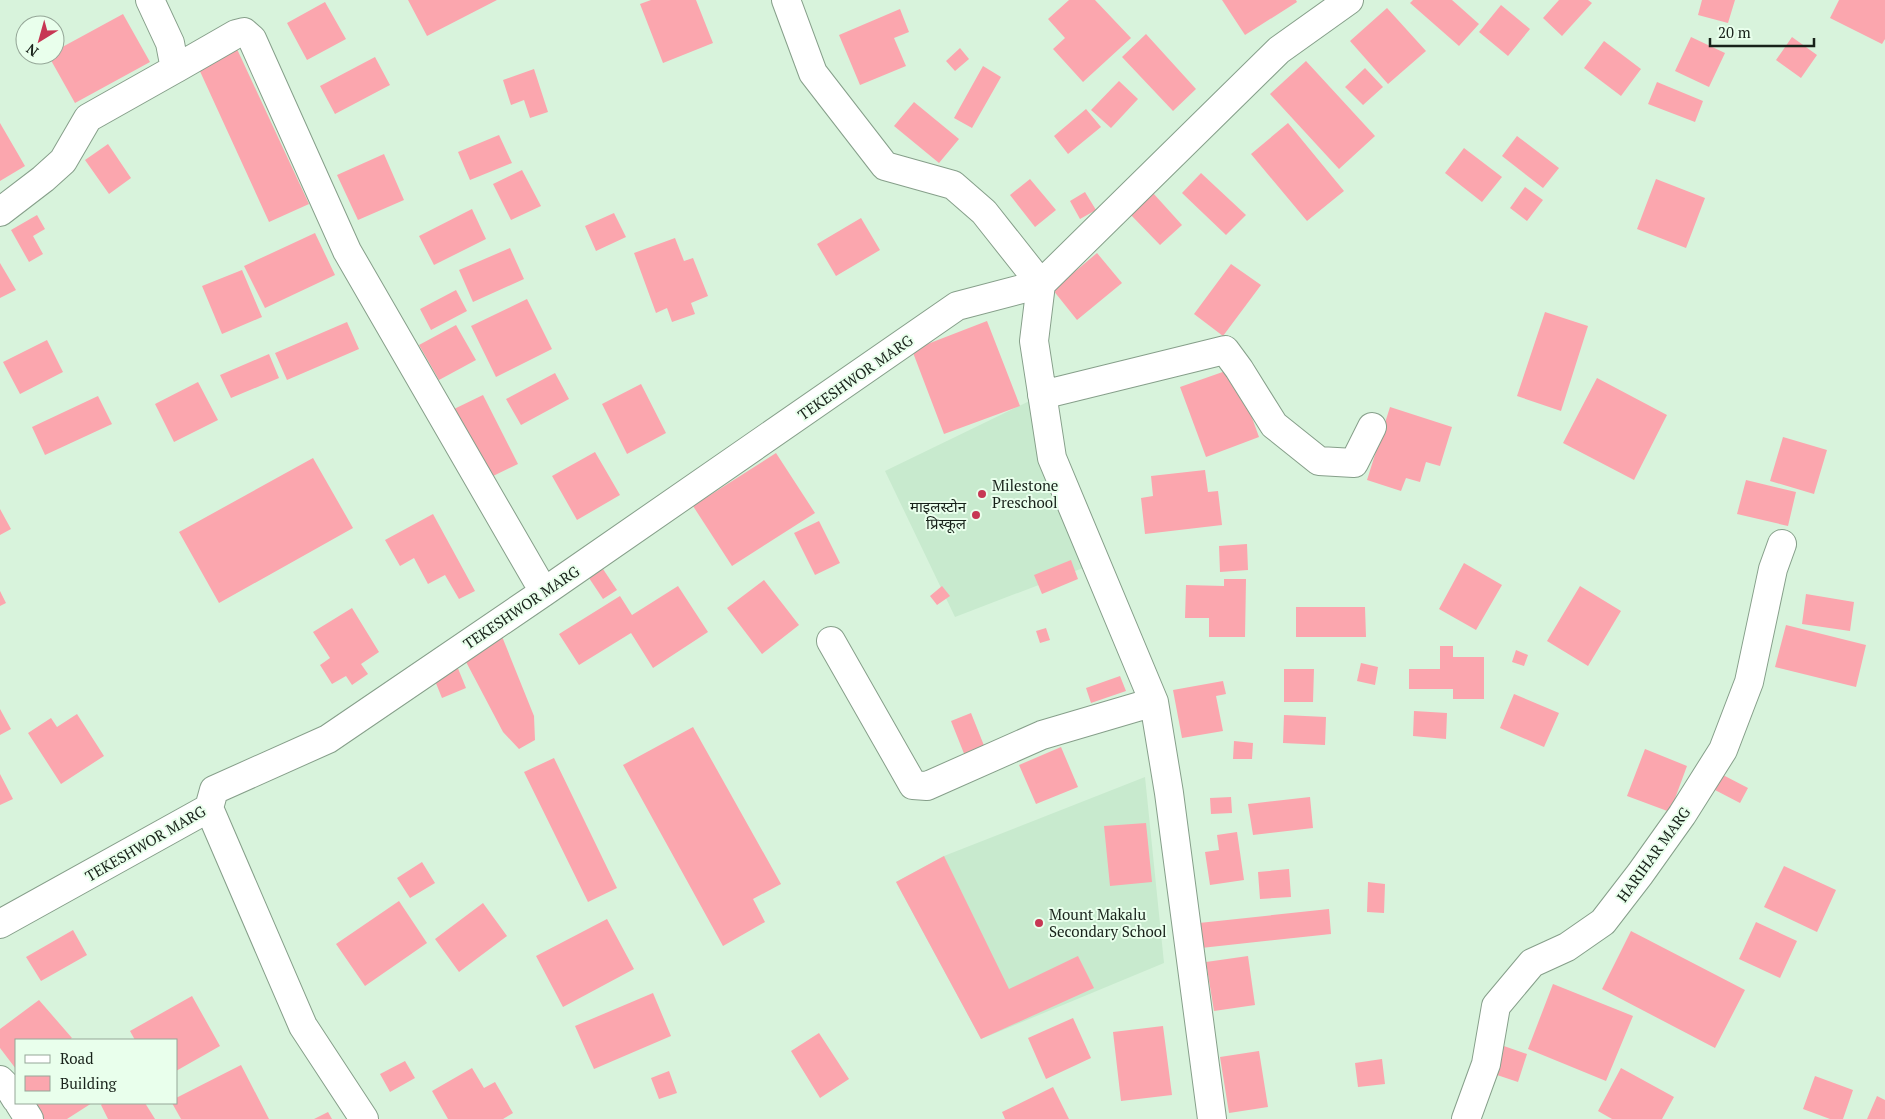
<svg xmlns="http://www.w3.org/2000/svg" width="1885" height="1119" font-family="'PT Serif','Noto Sans Devanagari',serif">
<rect width="100%" height="100%" fill="#d8f3dc"/>
<path fill="#c8eace" d="M 1042,395 L 1096,563 L 955,617 L 885,471 Z
M 1145,777 L 1164,963 L 981,1039 L 896,882 L 944,856 Z"/>
<path fill="#fba6ae" d="M 408,0 L 497,0 L 427,36 Z
M 651,0 L 696,0 L 713,43 L 663,63 L 640,4 Z
M 1069,0 L 1095,0 L 1131,38 L 1083,82 L 1053,49 L 1065,38 L 1048,19 Z
M 1222,0 L 1296,0 L 1297,2 L 1245,35 Z
M 1413,0 L 1452,0 L 1479,24 L 1459,46 L 1410,3 Z
M 1559,0 L 1588,0 L 1592,3 L 1562,36 L 1543,18 Z
M 1702,0 L 1735,0 L 1728,23 L 1698,15 Z
M 1839,0 L 1885,0 L 1885,39 L 1882,44 L 1830,18 Z
M 325,2 L 346,39 L 307,60 L 287,23 Z
M 1501,5 L 1530,29 L 1508,56 L 1479,32 Z
M 1387,8 L 1426,51 L 1388,84 L 1350,41 Z
M 900,9 L 909,32 L 894,38 L 906,66 L 860,85 L 839,35 Z
M 123,14 L 150,62 L 75,103 L 48,55 L 55,55 L 55,51 Z
M 1146,34 L 1196,89 L 1173,111 L 1122,57 Z
M 1691,37 L 1725,53 L 1709,87 L 1675,71 Z
M 1792,37 L 1817,55 L 1801,78 L 1776,60 Z
M 1604,41 L 1641,69 L 1621,96 L 1584,68 Z
M 960,48 L 969,59 L 955,71 L 946,61 Z
M 237,49 L 309,204 L 269,222 L 198,67 Z
M 375,57 L 390,85 L 335,114 L 320,86 Z
M 1306,61 L 1375,136 L 1339,169 L 1270,94 Z
M 983,66 L 1001,77 L 972,128 L 954,118 Z
M 1365,68 L 1383,87 L 1363,105 L 1345,87 Z
M 534,69 L 548,112 L 530,118 L 524,100 L 511,105 L 503,80 Z
M 1119,81 L 1138,99 L 1111,128 L 1091,110 Z
M 1657,82 L 1703,101 L 1695,122 L 1648,104 Z
M 914,102 L 959,139 L 939,163 L 894,126 Z
M 1086,109 L 1101,127 L 1068,154 L 1054,136 Z
M 0,123 L 25,166 L 0,181 Z
M 1288,123 L 1344,191 L 1307,221 L 1251,154 Z
M 499,135 L 512,163 L 470,180 L 458,152 Z
M 1517,136 L 1559,168 L 1543,188 L 1502,156 Z
M 108,144 L 131,178 L 109,194 L 85,160 Z
M 1464,148 L 1502,177 L 1482,202 L 1445,173 Z
M 384,154 L 404,200 L 358,220 L 337,175 Z
M 522,170 L 541,206 L 511,220 L 493,184 Z
M 1201,173 L 1246,215 L 1226,235 L 1182,193 Z
M 1030,179 L 1056,210 L 1035,227 L 1010,195 Z
M 1656,179 L 1705,198 L 1686,248 L 1637,229 Z
M 1525,187 L 1543,200 L 1527,221 L 1510,208 Z
M 1085,192 L 1096,210 L 1080,219 L 1070,201 Z
M 1153,193 L 1182,225 L 1160,245 L 1130,214 Z
M 472,209 L 486,239 L 434,265 L 419,236 Z
M 614,213 L 626,237 L 596,251 L 585,226 Z
M 37,215 L 45,229 L 33,236 L 43,254 L 29,262 L 11,230 Z
M 861,218 L 880,250 L 836,276 L 817,244 Z
M 315,233 L 335,275 L 265,308 L 244,266 Z
M 675,238 L 684,261 L 693,258 L 708,296 L 691,303 L 695,314 L 672,322 L 667,308 L 656,313 L 634,253 Z
M 510,248 L 524,279 L 473,302 L 459,270 Z
M 1097,253 L 1122,283 L 1077,320 L 1053,290 Z
M 0,263 L 16,290 L 0,298 Z
M 1231,264 L 1261,285 L 1223,336 L 1194,314 Z
M 242,270 L 262,317 L 222,334 L 202,286 Z
M 456,290 L 467,311 L 431,330 L 420,309 Z
M 527,299 L 552,349 L 496,377 L 471,326 Z
M 1545,312 L 1588,326 L 1561,411 L 1517,396 Z
M 987,321 L 1020,406 L 944,434 L 912,350 Z
M 347,322 L 359,349 L 287,380 L 275,353 Z
M 456,325 L 476,360 L 439,380 L 419,345 Z
M 47,340 L 63,372 L 20,394 L 3,362 Z
M 269,354 L 279,378 L 231,398 L 220,375 Z
M 1234,368 L 1259,437 L 1206,457 L 1180,387 Z
M 555,373 L 569,399 L 521,425 L 506,399 Z
M 1597,378 L 1667,415 L 1634,480 L 1563,443 Z
M 198,382 L 218,420 L 174,442 L 155,404 Z
M 641,384 L 666,433 L 627,454 L 602,404 Z
M 483,395 L 518,464 L 487,479 L 452,410 Z
M 98,396 L 112,424 L 45,455 L 32,427 Z
M 1390,407 L 1452,427 L 1440,466 L 1426,462 L 1420,482 L 1406,478 L 1401,491 L 1367,480 Z
M 1783,437 L 1827,450 L 1814,494 L 1770,481 Z
M 595,452 L 620,495 L 577,520 L 552,476 Z
M 776,453 L 815,513 L 732,566 L 693,506 Z
M 313,458 L 353,528 L 219,603 L 179,532 Z
M 1205,470 L 1208,492 L 1218,491 L 1222,525 L 1145,534 L 1141,498 L 1153,496 L 1151,476 Z
M 1746,480 L 1796,492 L 1788,526 L 1737,514 Z
M 0,509 L 11,529 L 0,535 Z
M 433,514 L 475,591 L 459,599 L 445,575 L 428,584 L 414,558 L 400,566 L 385,540 Z
M 819,521 L 840,563 L 815,575 L 794,533 Z
M 1247,544 L 1248,570 L 1220,572 L 1219,546 Z
M 1071,560 L 1078,579 L 1042,594 L 1034,575 Z
M 1464,563 L 1502,585 L 1476,630 L 1439,609 Z
M 603,569 L 617,590 L 603,599 L 589,578 Z
M 1224,579 L 1246,579 L 1245,637 L 1209,637 L 1209,618 L 1185,618 L 1186,585 L 1224,586 Z
M 764,580 L 799,625 L 762,654 L 727,608 Z
M 678,586 L 708,632 L 653,668 L 631,633 L 579,665 L 559,634 L 620,596 L 632,615 Z
M 942,586 L 950,596 L 937,605 L 930,596 Z
M 1580,586 L 1621,611 L 1588,666 L 1547,641 Z
M 0,591 L 6,603 L 0,606 Z
M 1806,594 L 1854,602 L 1850,631 L 1802,624 Z
M 1296,607 L 1365,607 L 1366,637 L 1296,637 Z
M 352,608 L 379,652 L 361,664 L 368,674 L 352,685 L 346,676 L 332,684 L 320,665 L 330,658 L 313,632 Z
M 1786,625 L 1866,645 L 1856,687 L 1775,667 Z
M 1046,628 L 1050,640 L 1040,643 L 1036,631 Z
M 501,634 L 534,716 L 535,740 L 519,749 L 503,732 L 464,658 Z
M 1440,646 L 1453,646 L 1453,657 L 1484,657 L 1484,699 L 1453,699 L 1453,689 L 1409,689 L 1409,669 L 1440,669 Z
M 1516,650 L 1528,655 L 1524,666 L 1512,662 Z
M 1361,663 L 1378,667 L 1375,685 L 1357,681 Z
M 457,666 L 466,688 L 442,698 L 433,676 Z
M 1284,669 L 1314,669 L 1313,702 L 1284,702 Z
M 1120,676 L 1126,691 L 1091,703 L 1086,688 Z
M 1223,681 L 1226,694 L 1216,696 L 1223,731 L 1182,738 L 1173,690 Z
M 1514,694 L 1559,713 L 1544,747 L 1500,728 Z
M 0,709 L 11,729 L 0,735 Z
M 1414,711 L 1447,713 L 1446,739 L 1413,736 Z
M 971,713 L 985,748 L 965,756 L 951,721 Z
M 77,714 L 104,756 L 61,784 L 28,733 L 51,718 L 57,727 Z
M 1284,715 L 1326,717 L 1325,745 L 1283,743 Z
M 693,727 L 781,884 L 753,899 L 765,922 L 723,946 L 623,765 Z
M 1234,741 L 1253,743 L 1252,759 L 1233,759 Z
M 1061,747 L 1078,787 L 1036,804 L 1019,765 Z
M 1645,749 L 1687,766 L 1670,812 L 1627,796 Z
M 554,758 L 617,888 L 588,902 L 524,772 Z
M 0,774 L 13,799 L 0,805 Z
M 1723,775 L 1748,788 L 1740,803 L 1715,790 Z
M 1231,797 L 1232,813 L 1211,814 L 1210,798 Z
M 1310,797 L 1313,828 L 1253,835 L 1248,804 Z
M 1146,823 L 1152,882 L 1110,886 L 1104,826 Z
M 1237,832 L 1244,880 L 1210,885 L 1205,852 L 1219,850 L 1217,835 Z
M 944,856 L 1009,989 L 1078,956 L 1094,988 L 981,1039 L 896,882 Z
M 422,862 L 435,883 L 410,898 L 397,878 Z
M 1784,866 L 1836,890 L 1817,932 L 1764,907 Z
M 1289,869 L 1291,897 L 1260,899 L 1258,872 Z
M 1368,882 L 1385,884 L 1384,913 L 1367,912 Z
M 399,901 L 427,943 L 365,986 L 336,944 Z
M 483,903 L 507,936 L 459,972 L 435,939 Z
M 1329,909 L 1331,934 L 1201,948 L 1199,923 Z
M 607,919 L 634,969 L 563,1007 L 536,956 Z
M 1756,922 L 1797,941 L 1780,978 L 1739,959 Z
M 73,930 L 87,955 L 41,981 L 26,957 Z
M 1631,931 L 1745,990 L 1715,1048 L 1602,989 Z
M 1248,956 L 1255,1005 L 1214,1011 L 1206,962 Z
M 1553,984 L 1633,1016 L 1606,1081 L 1528,1049 Z
M 653,993 L 671,1036 L 594,1069 L 575,1026 Z
M 192,996 L 220,1046 L 176,1071 L 176,1040 L 135,1040 L 130,1031 Z
M 39,1000 L 72,1038 L 69,1040 L 16,1040 L 16,1069 L 0,1048 L 0,1029 Z
M 1073,1018 L 1091,1058 L 1046,1079 L 1028,1038 Z
M 1163,1026 L 1172,1095 L 1121,1101 L 1113,1032 Z
M 819,1033 L 849,1079 L 820,1098 L 791,1051 Z
M 1501,1045 L 1527,1054 L 1518,1082 L 1491,1073 Z
M 1259,1051 L 1268,1107 L 1229,1113 L 1220,1057 Z
M 1382,1059 L 1385,1084 L 1358,1087 L 1355,1063 Z
M 405,1061 L 415,1078 L 390,1092 L 380,1074 Z
M 241,1065 L 269,1119 L 181,1119 L 172,1103 L 176,1103 L 176,1098 Z
M 472,1068 L 484,1088 L 495,1082 L 513,1113 L 503,1119 L 448,1119 L 432,1091 Z
M 1621,1068 L 1674,1097 L 1662,1119 L 1612,1119 L 1598,1111 Z
M 669,1071 L 677,1093 L 659,1099 L 651,1078 Z
M 1815,1076 L 1853,1090 L 1843,1119 L 1830,1119 L 1803,1109 Z
M 1053,1087 L 1069,1119 L 1005,1119 L 1002,1112 Z
M 1877,1096 L 1885,1100 L 1885,1119 L 1867,1119 Z
M 34,1103 L 92,1103 L 67,1119 L 44,1119 Z
M 103,1103 L 145,1103 L 155,1119 L 108,1119 L 101,1105 Z
M 328,1112 L 332,1119 L 314,1119 Z"/>
<g fill="none" stroke-linecap="round" stroke-linejoin="round">
<g stroke="#869f8a" stroke-width="30">
<path id="minor" d="M 786,0 L 813,73 L 885,166 L 953,185 L 984,212 L 1041,284
M 175,69 L 236,34 L 244,32 L 252,39 L 347,251 L 544,592
M 0,212 L 43,179 L 63,161 L 88,118 L 175,69 L 170,43 L 150,0
M 1042,395 L 1225,350 L 1239,369 L 1274,425 L 1319,461 L 1354,463 L 1372,427
M 831,641 L 913,785 L 927,786 L 1042,735 L 1154,702
M 209,808 L 303,1026 L 364,1119
M 0,924 L 209,808 L 214,790 L 328,739 L 544,592 L 957,306 L 1041,284
M 0,1080 L 11,1091 L 16,1099
M 19,1103 L 29,1119
M 1212,1119 L 1169,793 L 1154,702 L 1052,458 L 1034,341 L 1041,284 L 1279,50 L 1349,0
M 1466,1119 L 1486,1064 L 1496,1006 L 1532,963 L 1567,947 L 1603,922 L 1640,874 L 1682,815 L 1723,750 L 1749,682 L 1773,569 L 1782,544"/>
</g>
<use href="#minor" stroke="#fff" stroke-width="28"/>
</g>
<g fill="#c73754" stroke="#e9ffec" stroke-width="2">
<circle cx="982" cy="494" r="5"/>
<circle cx="976" cy="515" r="5"/>
<circle cx="1039" cy="923" r="5"/>
</g>
<g text-anchor="middle" dominant-baseline="central" stroke-width="4" stroke-linejoin="round" paint-order="stroke">
<g font-size="15" fill="#18221a" stroke="#e9ffec">
<text transform="translate(855 377) rotate(-35)">TEKESHWOR MARG</text>
<text transform="translate(521 607) rotate(-34)">TEKESHWOR MARG</text>
<text transform="translate(145 843) rotate(-30)">TEKESHWOR MARG</text>
<text transform="translate(1653 854) rotate(-54)">HARIHAR MARG</text>
</g>
<g font-size="15" fill="#18221a" stroke="#e9ffec" text-anchor="start">
<text x="992" y="485">Milestone<tspan x="992" dy="17">Preschool</tspan></text>
<text x="966" y="506" text-anchor="end">माइलस्टोन<tspan x="966" dy="17">प्रिस्कूल</tspan></text>
<text x="1049" y="914">Mount Makalu<tspan x="1049" dy="17">Secondary School</tspan></text>
</g>
</g>
<rect x="15" y="1039" width="162" height="65" fill="#e9ffec" stroke="#95a798"/>
<rect x="25" y="1055" width="25" height="8" fill="#ffffff" stroke="#95a798"/>
<text x="60" y="1064" font-size="15" fill="#18221a">Road</text>
<rect x="25" y="1076" width="25" height="15" fill="#fba6ae" stroke="#95a798"/>
<text x="60" y="1089" font-size="15" fill="#18221a">Building</text>
<g transform="translate(40 40) rotate(217)"><circle r="24" fill="#e9ffec" stroke="#95a798"/>
<path d="M0-4L9 19L0 12L-9 19Z" fill="#c73754"/>
<text y="-8" font-size="14" font-weight="bold" text-anchor="middle" fill="#18221a">N</text>
</g>
<path d="M1710 38v8h104v-8" fill="none" stroke="#18221a" stroke-width="2.5"/>
<text x="1718" y="38" font-size="15" fill="#18221a" stroke="#e9ffec" stroke-width="4" paint-order="stroke">20 m</text>
</svg>
